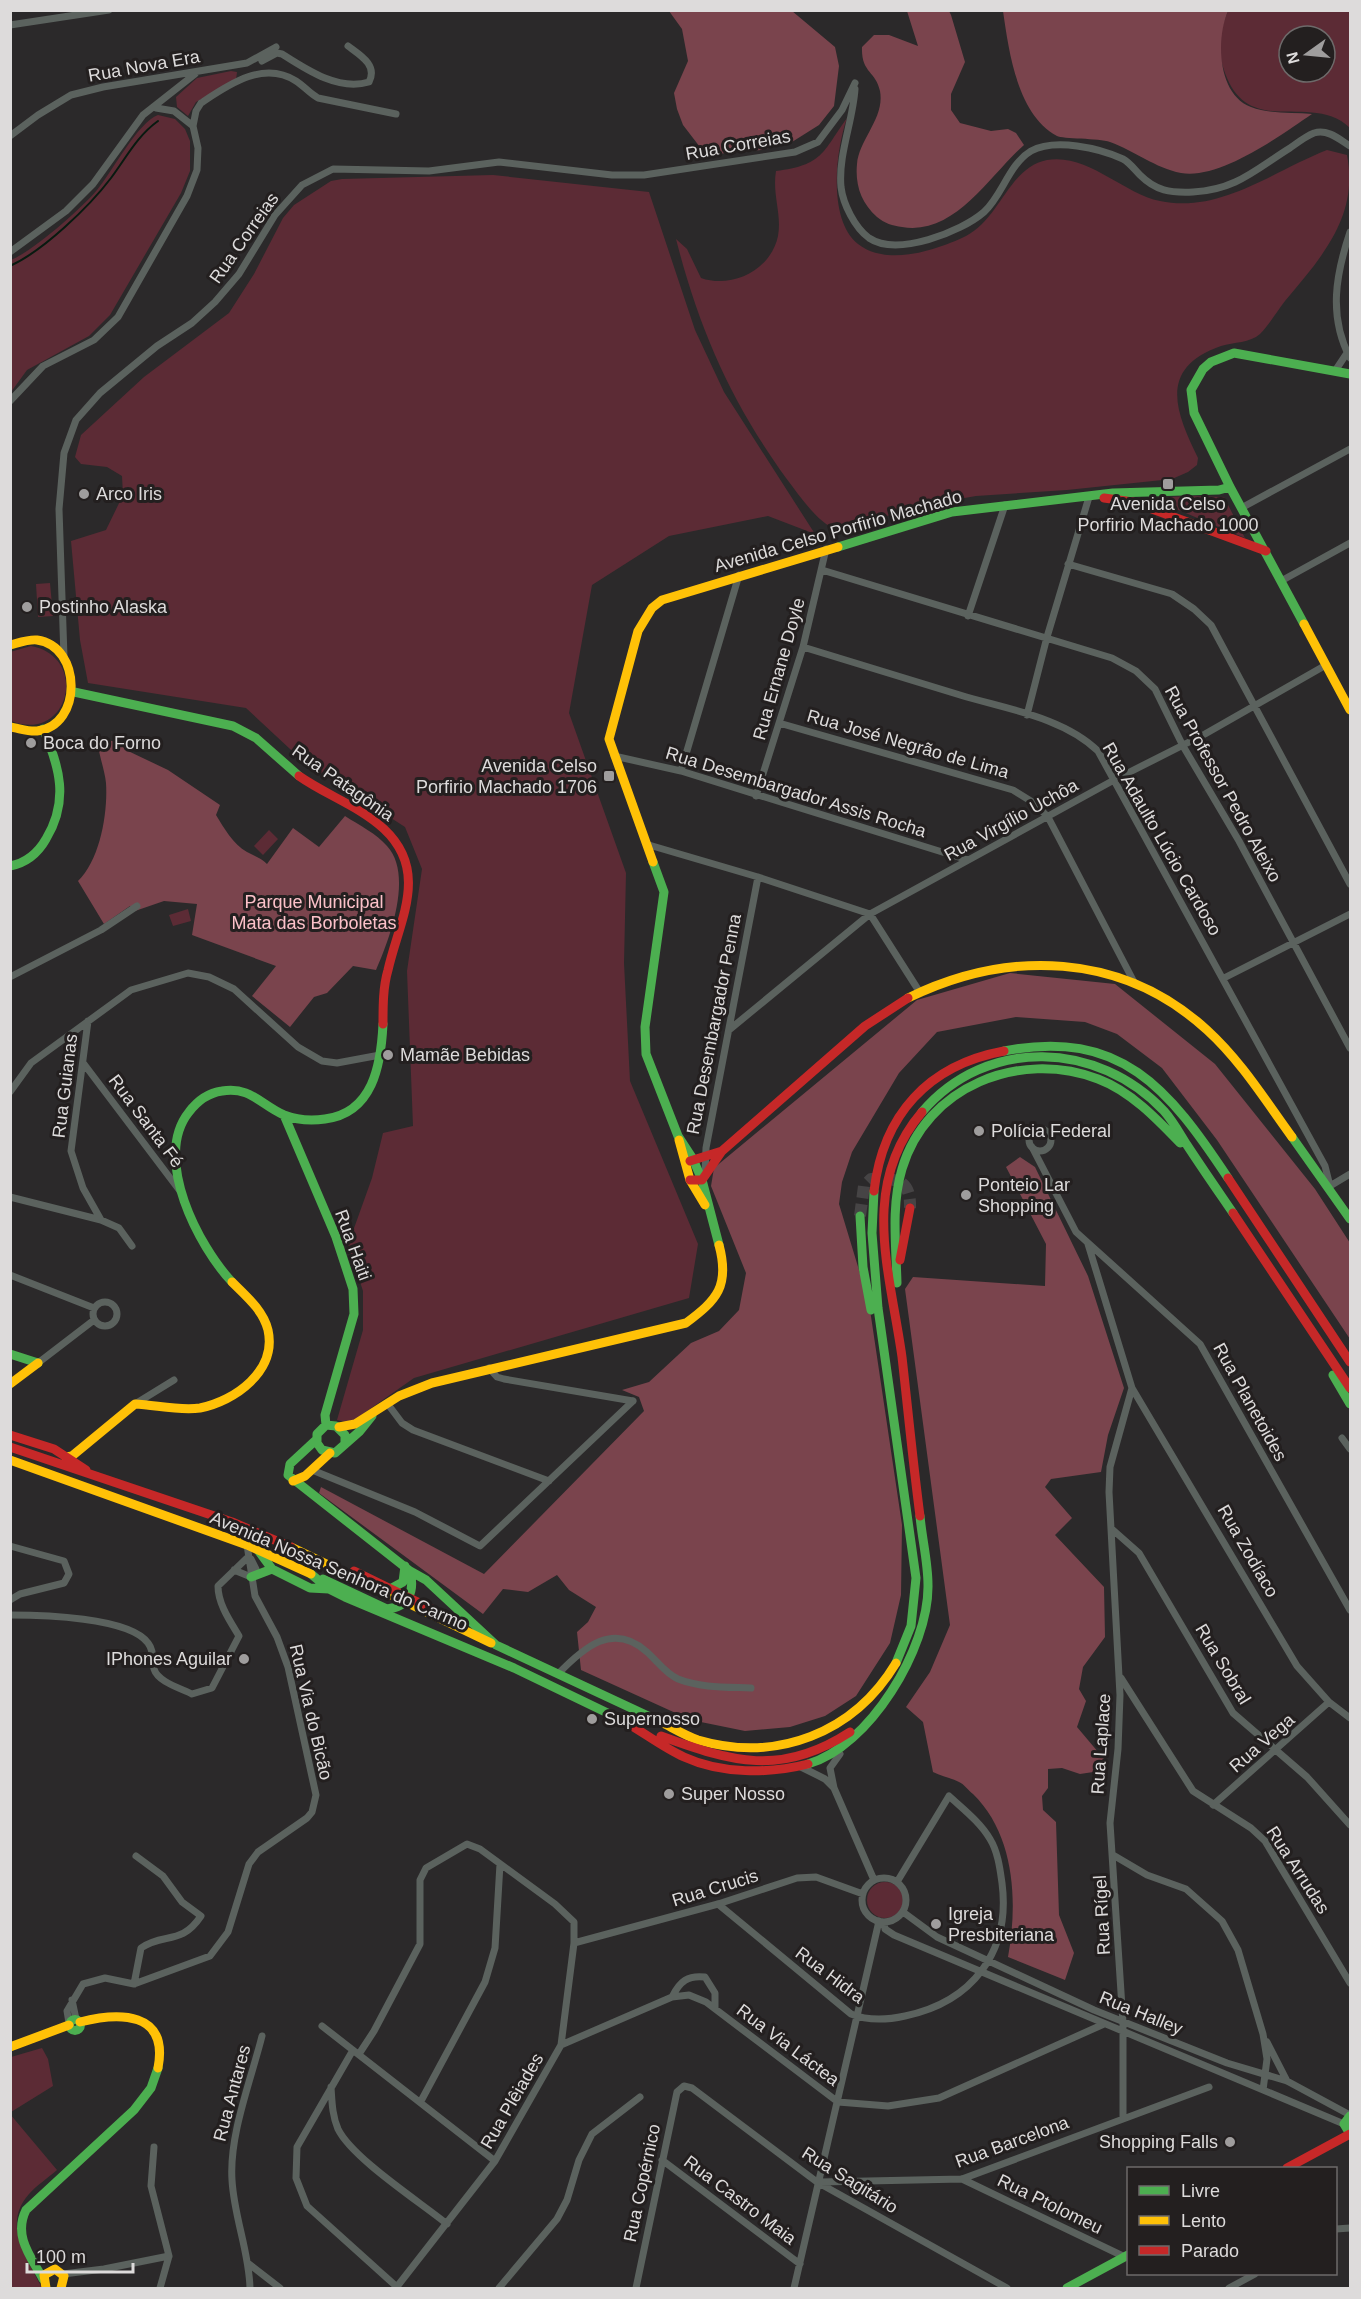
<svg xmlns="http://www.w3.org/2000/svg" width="1361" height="2299" font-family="Arial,sans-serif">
<rect width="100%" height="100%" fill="#2b292a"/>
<path fill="#5c2b35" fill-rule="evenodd" d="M 1228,11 L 1350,11 L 1350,128 C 1312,91 1249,140 1225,73 C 1217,52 1219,32 1228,11 ZM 1289,36 L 1325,36 L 1325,72 L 1289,72 Z
M 231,71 L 237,72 L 236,80 L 196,102 L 188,116 L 177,107 L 176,97 L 197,78 Z
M 158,115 L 175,119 L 185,129 L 190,141 L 190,171 L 181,193 L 110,315 L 89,336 L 27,370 L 11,392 L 11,260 C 33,251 81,209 97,190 C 112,172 138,122 158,115 Z
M 847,118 C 836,149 827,219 858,244 C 887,267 937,250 966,236 C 1000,219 1009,167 1047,160 C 1088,153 1122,193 1160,201 C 1220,214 1275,170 1327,150 L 1347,155 C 1359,216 1322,257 1285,301 C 1277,311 1270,324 1260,334 C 1250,343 1234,342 1221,346 C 1158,368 1175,411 1198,458 L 1197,465 L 1188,472 L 1172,479 L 1067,490 L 976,496 L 930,504 L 836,530 C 815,520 800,496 786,478 C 731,402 699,329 676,239 L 687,249 L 701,278 C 732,289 771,270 778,236 C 782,214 772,194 776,171 C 823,165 822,153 847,118 Z
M 493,175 L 649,192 L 695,330 L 724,392 L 815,534 L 768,516 L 669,536 L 592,585 L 569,713 L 626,873 L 624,963 L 630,1081 L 698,1244 L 689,1298 L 414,1378 L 350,1423 L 337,1420 L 363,1330 L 363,1291 L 348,1245 L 372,1178 L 383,1133 L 413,1126 L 407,971 L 422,869 L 405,827 L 304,762 L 246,708 L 88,683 L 80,640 L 71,541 L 106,530 L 123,495 L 122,476 L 107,467 L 81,464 L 75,457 L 81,435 L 144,377 L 229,313 L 254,274 L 283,218 L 294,205 L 331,181 L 342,179 Z
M 1189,496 L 1224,497 L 1245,538 L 1150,498 Z
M 50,583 L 53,616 L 38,617 L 36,584 Z
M 31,646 C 90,657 69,744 11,721 L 10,652 Z
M 269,830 L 278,839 L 263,855 L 254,846 Z
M 188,909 L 191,921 L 173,926 L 169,915 Z
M867 1900a18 18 0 1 1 36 0a18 18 0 1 1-36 0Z
M 42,2048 L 48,2059 L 53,2086 L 11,2112 L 11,2057 Z
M 10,2114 L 57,2170 C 48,2178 37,2185 29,2194 C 1,2225 28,2260 42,2288 L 11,2288 Z"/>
<path fill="#7a444d" d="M 669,11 L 792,11 L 835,47 L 839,66 L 834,106 L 819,125 L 792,142 L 761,150 L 716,154 L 703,151 L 683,125 L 677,109 L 674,93 L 688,61 L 682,29 Z
M 907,11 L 949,11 L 951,15 L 965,62 L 951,94 L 951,110 L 960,123 L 991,131 L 1008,129 L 1016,133 L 1024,145 C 989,176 955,236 902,227 C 893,226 884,223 877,217 C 861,203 855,185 857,164 C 859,139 885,118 880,91 C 876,71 861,73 862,47 L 874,35 L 889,35 L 918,46 Z
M 1003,11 L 1228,11 C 1216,38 1217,94 1251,107 C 1269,114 1293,112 1312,114 C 1281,135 1220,180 1181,173 C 1155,168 1135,151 1110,142 C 1099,138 1062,139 1057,136 C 1017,114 1009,52 1003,11 Z
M 103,740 L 130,743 L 126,750 L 168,770 L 220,805 L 216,815 C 224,828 233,844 247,852 C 254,856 261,858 267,864 L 293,828 L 319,847 L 345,816 C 359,825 377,834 387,846 C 414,875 389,940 376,970 L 353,966 L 327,993 L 314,997 L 290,1027 L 252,996 L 276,966 L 192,935 L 197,904 L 164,901 L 135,911 L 130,906 L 104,924 L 78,881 C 100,860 108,813 106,783 C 105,772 100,758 98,746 Z
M 1010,973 L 1115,984 L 1215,1064 L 1315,1189 L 1350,1243 L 1350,1339 L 1217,1140 L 1162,1068 L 1117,1034 L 1085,1022 L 1016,1017 L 937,1032 L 899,1073 L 852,1152 L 842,1182 L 839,1204 L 869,1303 L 902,1525 L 901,1595 L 890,1643 L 856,1696 L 825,1716 L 790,1727 L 745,1731 L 691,1720 L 581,1670 L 577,1632 L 588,1622 L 596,1607 L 569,1590 L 557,1575 L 528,1592 L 503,1589 L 483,1614 L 319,1493 L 321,1487 L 484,1574 L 644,1411 L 639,1397 L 622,1390 L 649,1382 L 691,1343 L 719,1331 L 739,1310 L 746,1273 L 711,1186 L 714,1168 L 917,1000 Z
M 1020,1157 L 1035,1167 L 1088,1276 L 1124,1388 L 1108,1435 L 1101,1472 L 1051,1479 L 1045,1487 L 1072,1518 L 1055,1535 L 1104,1587 L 1105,1637 L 1083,1667 L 1079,1689 L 1086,1701 L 1077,1727 L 1104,1759 L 1100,1771 L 1080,1774 L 1062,1768 L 1048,1769 L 1048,1788 L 1042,1796 L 1043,1810 L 1056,1822 L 1059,1915 L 1074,1953 L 1065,1980 L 1008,1957 C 1018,1902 1015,1835 973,1794 C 969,1791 964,1784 959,1782 C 951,1778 941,1776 933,1772 L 923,1722 L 906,1707 L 930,1672 L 950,1625 L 905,1289 L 913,1277 L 1045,1286 L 1046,1244 L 1006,1167 Z"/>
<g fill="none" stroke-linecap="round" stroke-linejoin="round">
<path stroke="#081a10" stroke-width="2" d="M 10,266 C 43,251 89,207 111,178 C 126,158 137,136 158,121"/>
<path stroke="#464445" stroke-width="12" stroke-dasharray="12 6" stroke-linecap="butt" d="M 860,1216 L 864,1186 L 871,1179 C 896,1178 911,1179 910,1208"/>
<path stroke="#5b625e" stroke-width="7" d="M 10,25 L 109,10
M 262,61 L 277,53 L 282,54 C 307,70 338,91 369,82 C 378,65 360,55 348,46
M 855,89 C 853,121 838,155 841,187 C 843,204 855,228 869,238 C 897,257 961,232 984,212 C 1002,196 1009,164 1031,151 C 1055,138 1099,148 1123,159 C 1129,162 1135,170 1140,175 C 1156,191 1170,193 1193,192 C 1236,190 1256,169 1290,148 C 1297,143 1306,136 1314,133 C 1328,129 1339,139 1350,146
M 156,108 L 174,111 L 193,126
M 10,136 L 38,115 L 71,95 L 103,87 L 247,63 L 276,47
M 1350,232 C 1336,274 1328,316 1350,358
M 10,252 L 66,211 L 93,184 L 143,115 L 195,74
M 1335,371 L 1347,353
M 10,401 L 43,366 L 94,340 L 118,317 L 187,196 L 197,170 L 198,148 L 193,126 L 196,111 L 201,103 C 228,85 263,60 296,81 C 304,86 309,93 318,98 L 396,114
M 1243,507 L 1350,449
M 1068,564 L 1172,594 L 1194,609 L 1211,625 L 1350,884
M 822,570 L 1112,658 L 1136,671 L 1155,689 L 1183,746 L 1239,841 L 1350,1048
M 1281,581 L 1350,543
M 968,616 L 1005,505
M 803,647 C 856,663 908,679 960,695 C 1006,709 1063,717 1098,751 L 1325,1166 L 1330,1186 L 1350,1174
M 64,657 L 59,509 L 64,453 L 76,420 L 100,393 L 157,346 L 192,323 L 215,302 L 239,274 L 275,215 L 302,185 L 333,169 L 429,171 L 499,162 L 612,175 L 644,175 L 795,152 L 818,142 L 842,110 L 855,83
M 1027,715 L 1047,637 L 1089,497
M 779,723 L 1013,790 L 1034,803 L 1048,817 L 1134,982
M 614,756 L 681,771 L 968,860
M 681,771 L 739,575
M 756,796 L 803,647 L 826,549
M 649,845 L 758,877 L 870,914 L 919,991
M 10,977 L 101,930 L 137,906
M 1224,978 L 1350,914
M 88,1021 L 71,1151 L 83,1188 L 101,1220
M 729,1030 L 870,914 L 1114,780 L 1205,734 L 1326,665
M 84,1064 L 180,1191
M 10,1092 L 31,1063 L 131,990 L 188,973 L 209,977 L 234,989 L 298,1047 L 322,1061 L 337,1063 L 380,1055
M1029 1140a11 11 0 1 1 22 0a11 11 0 1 1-22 0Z
M 1032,1147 L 1076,1232 L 1200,1344 L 1350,1610
M 705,1175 L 706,1148 L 758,877
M 10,1197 L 101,1220 L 119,1228 L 132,1246
M 1088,1244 L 1132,1388 L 1297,1666 L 1329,1702 L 1350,1718
M 10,1275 L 94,1308
M93 1314a12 12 0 1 1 24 0a12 12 0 1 1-24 0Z
M 38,1363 L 94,1320
M 489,1368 L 497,1377 L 504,1379 L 633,1401
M 387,1403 L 402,1423 L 413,1430 L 549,1481
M 135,1404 L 174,1380
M 1342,1438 L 1350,1449
M 312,1470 L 415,1512 L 480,1546 L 633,1401
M 1113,1530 L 1139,1553 L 1233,1713 L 1307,1777 L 1350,1825
M 10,1546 L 64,1561 L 69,1574 L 64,1583 L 20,1594 L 10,1600
M 234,1570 L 251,1577
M 10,1615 C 41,1615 129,1617 148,1643 C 155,1652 151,1660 154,1669 C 158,1682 180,1688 192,1694 L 212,1688 L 239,1636 C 230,1621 218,1604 218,1586 L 247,1558 L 251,1559 L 256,1569 L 251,1576
M 558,1674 C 583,1648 613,1621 647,1652 C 657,1661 666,1674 678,1679 C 701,1688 727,1687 751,1688
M 1121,1678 L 1193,1791 L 1251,1828 L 1265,1841 L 1350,1983
M 840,1754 L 830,1768 L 834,1788 L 874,1880
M 801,1767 L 825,1779 L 834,1788
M 1213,1805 L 1329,1702
M 1113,1855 L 1147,1875 L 1186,1889 L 1222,1921 L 1238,1950 L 1263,2034 L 1267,2059 L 1263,2090
M862 1900a22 22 0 1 1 44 0a22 22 0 1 1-44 0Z
M 718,1904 L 851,2014 C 868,2021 887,2020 905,2016 C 972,2002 1011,1952 1002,1883 C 1000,1869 998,1852 990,1839 C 980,1822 963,1809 949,1796 L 897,1882
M 903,1912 L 937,1937 L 1094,2010 L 1227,2063 L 1287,2081 L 1350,2115
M 884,1922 L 885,1929 L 894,1935 L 1344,2124
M 574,1943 L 718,1904 L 797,1878 L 816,1877 L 863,1894
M 134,1984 L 141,1948 C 164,1932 181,1946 201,1916 L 182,1902 L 163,1876 L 136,1856
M 672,1997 C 680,1981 688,1975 705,1977 L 715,1993 L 715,2008
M 72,2000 L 76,2019
M 69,2023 L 67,2011 L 83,1984 L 105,1978 L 134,1984 L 210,1956 L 228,1932 L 249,1864 L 258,1852 L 307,1818 L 312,1812 L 316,1795 L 288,1667 L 277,1637 L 255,1596 L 247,1545
M 322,2026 L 495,2161
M 1267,2042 L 1287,2081
M 561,2045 L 672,1997 L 689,1995 L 706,2002 L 838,2102 L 888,2106 L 939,2098 L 1104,2024
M 353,2050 L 297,2147 L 296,2178 L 307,2206 L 397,2287
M 359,2054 L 374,2031 L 420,1944 L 420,1880 L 426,1868 L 467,1844 L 480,1849 L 555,1904 L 574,1922 L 574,1943 L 561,2045 L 495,2161 L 396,2288
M 331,2087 C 332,2101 332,2115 338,2129 C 352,2158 420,2202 447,2224
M 421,2101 L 485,1982 L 495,1948 L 500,1864
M 1123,2117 L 1123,2023 L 1110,1823 L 1118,1749 L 1120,1695 L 1109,1492 L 1110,1467 L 1132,1388
M 154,2147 L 151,2186 L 169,2256 L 160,2288
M 662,2160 L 800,2264
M 962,2179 L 1125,2257
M 820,2182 L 962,2179 L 1209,2087
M 1336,2229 L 1350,2228
M 249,2264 L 280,2288
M 63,2274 L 104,2269 L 169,2256
M 250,2288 C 249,2251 234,2217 232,2180 C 229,2135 251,2080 262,2036
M 499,2288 L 557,2219 L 567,2200 L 579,2160 L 592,2134 L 640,2097
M 636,2288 L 677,2092 L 684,2086 L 692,2088 L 817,2182 L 1007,2288
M 794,2288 L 879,1921
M 1229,2288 L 1255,2274"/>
<path stroke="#4caf50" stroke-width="9" d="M 838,547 L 952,512 L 1113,493 L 1219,490 L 1230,487
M 1304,624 L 1230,487 L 1194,413 L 1191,390 L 1203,369 L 1211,362 L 1234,353 L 1350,374
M 74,692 L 233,726 L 256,738 L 299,776
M 653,862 L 664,892 L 645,1027 L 646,1054 L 678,1136 L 693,1159 L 702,1180 L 719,1245
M 10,866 C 26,863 38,853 46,839 C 69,801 60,767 43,729
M 1004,1051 C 1121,1028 1169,1089 1228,1178
M 922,1112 C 987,1036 1098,1041 1164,1111 C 1173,1121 1180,1134 1187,1145 C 1202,1168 1218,1191 1233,1213
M 284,1115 L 336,1237 L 353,1289 L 354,1314 L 325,1415 L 326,1425
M 1292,1137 L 1350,1219
M 874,1191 L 872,1233 L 878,1308 L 916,1578 L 911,1626 L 896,1663
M 860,1216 L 863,1267 L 871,1310
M 232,1282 C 199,1247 152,1158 189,1112 C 198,1100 208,1093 222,1091 C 250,1086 261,1105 284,1115 C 297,1120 311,1121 325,1119 C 373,1113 381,1065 383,1024
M 897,1283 C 896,1245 891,1206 902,1169 C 926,1087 1019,1049 1098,1079 C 1130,1091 1156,1118 1180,1143
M 10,1354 L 38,1363
M 1333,1375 L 1350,1404
M 317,1439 L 290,1464 L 288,1475 L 410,1571 C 415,1591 409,1607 387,1609
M 345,1444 L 345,1435 L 336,1426 L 326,1425 L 317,1434 L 317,1443 L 322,1450 L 335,1453 L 360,1431 L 372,1416
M 258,1550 L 272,1569
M 410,1571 L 426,1580 L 496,1645 L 661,1722
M 311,1574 L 329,1589 L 345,1597 L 514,1668 L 620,1719
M 251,1577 L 272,1569 L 310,1588 L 329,1589
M 323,1579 L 387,1609
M 392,1588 L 403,1582 L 405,1566
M 808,1764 C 869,1747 929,1648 928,1585 C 928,1562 922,1539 920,1516
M69.5 2025a5.5 5.5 0 1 1 11 0a5.5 5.5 0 1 1-11 0Z
M 1350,2116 L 1344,2124 L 1350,2134
M 43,2279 C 31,2257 13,2236 26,2210 L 134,2110 L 151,2088 L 158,2068
M 1067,2288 L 1128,2255"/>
<path stroke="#ffc107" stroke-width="9" d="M 1304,624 L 1350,710
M 10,645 C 18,643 29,639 37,640 C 82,646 83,726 37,731 C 29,732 18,728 10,727
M 653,862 L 609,739 L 638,631 L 652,608 L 662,600 L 838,547
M 908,998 C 1008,949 1122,952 1207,1030 C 1241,1061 1265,1100 1292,1137
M 679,1140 L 690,1180 L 705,1205
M 10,1384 L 38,1363
M 339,1427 L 355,1424 L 399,1396 L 432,1383 L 686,1323 C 717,1300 730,1286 719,1245
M 66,1457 L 72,1456 L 135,1404 C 156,1405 179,1411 200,1408 C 235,1401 277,1371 268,1330 C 263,1310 246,1296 232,1282
M 10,1460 L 247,1545 L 311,1574
M 293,1481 L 305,1476 L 330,1453
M 291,1547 L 491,1643
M 661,1722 C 673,1728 686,1736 698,1740 C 777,1763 854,1733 896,1663
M 80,2022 C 119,2012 169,2011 158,2068
M 10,2047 L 69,2025
M 46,2288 L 44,2275 L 55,2269 L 64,2276 L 61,2288"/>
<path stroke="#c62828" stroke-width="9" d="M 1104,498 L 1133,502 L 1266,551
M 299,776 C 326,795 359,806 384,829 C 430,872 399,921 388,970 C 383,987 383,1006 383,1024
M 690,1161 L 722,1151
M 1228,1178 L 1350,1362
M 690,1180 L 702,1180 L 722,1151 L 865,1026 L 908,998
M 874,1191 C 883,1115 928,1065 1004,1051
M 1233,1213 L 1350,1388
M 900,1260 L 910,1208
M 10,1435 L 54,1449 L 86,1470
M 10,1447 L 232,1522 L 291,1547
M 920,1516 C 913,1463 908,1410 902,1357 C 890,1271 859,1186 922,1112
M 354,1571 L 436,1611
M 620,1719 C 642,1731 662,1747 684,1757 C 721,1774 769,1774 808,1764
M 661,1736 C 732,1762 781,1777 850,1732
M 1287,2168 L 1350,2134"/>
</g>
<g fill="#9f9d9d" stroke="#231f1f" stroke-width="2">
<rect x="1162" y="478" width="12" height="12" rx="3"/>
<circle cx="84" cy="494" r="6"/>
<circle cx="27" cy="607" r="6"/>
<circle cx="31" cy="743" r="6"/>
<rect x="603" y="770" width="12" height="12" rx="3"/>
<circle cx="388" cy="1055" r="6"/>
<circle cx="979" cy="1131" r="6"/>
<circle cx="966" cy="1195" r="6"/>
<circle cx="244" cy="1659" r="6"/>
<circle cx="592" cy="1719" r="6"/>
<circle cx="669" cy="1794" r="6"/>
<circle cx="936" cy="1924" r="6"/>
<circle cx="1230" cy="2142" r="6"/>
</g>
<g text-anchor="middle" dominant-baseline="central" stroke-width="6" stroke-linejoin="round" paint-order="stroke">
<g font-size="18" fill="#dddbdb" stroke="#231f1f">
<text transform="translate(144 66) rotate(-10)">Rua Nova Era</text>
<text transform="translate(738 145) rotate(-10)">Rua Correias</text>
<text transform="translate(244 238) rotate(-55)">Rua Correias</text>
<text transform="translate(838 531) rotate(-16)">Avenida Celso Porfirio Machado</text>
<text transform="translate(779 669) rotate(-74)">Rua Ernane Doyle</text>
<text transform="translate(908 744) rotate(16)">Rua José Negrão de Lima</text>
<text transform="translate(343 783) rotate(35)">Rua Patagônia</text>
<text transform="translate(1223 784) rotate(61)">Rua Professor Pedro Aleixo</text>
<text transform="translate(796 792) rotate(17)">Rua Desembargador Assis Rocha</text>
<text transform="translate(1011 820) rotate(-29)">Rua Virgílio Uchôa</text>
<text transform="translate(1162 839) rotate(60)">Rua Adaulto Lúcio Cardoso</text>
<text transform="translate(714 1024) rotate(-79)">Rua Desembargador Penna</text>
<text transform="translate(65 1086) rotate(-83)">Rua Guianas</text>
<text transform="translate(146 1121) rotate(53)">Rua Santa Fé</text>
<text transform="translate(353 1245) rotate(70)">Rua Haiti</text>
<text transform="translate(1250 1402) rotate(61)">Rua Planetoides</text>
<text transform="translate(1248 1551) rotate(60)">Rua Zodíaco</text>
<text transform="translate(339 1571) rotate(23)">Avenida Nossa Senhora do Carmo</text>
<text transform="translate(1223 1664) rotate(59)">Rua Sobral</text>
<text transform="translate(311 1712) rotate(77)">Rua Via do Bicão</text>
<text transform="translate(1262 1743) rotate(-41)">Rua Vega</text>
<text transform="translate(1101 1744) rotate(-86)">Rua Laplace</text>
<text transform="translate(1298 1870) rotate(57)">Rua Arrudas</text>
<text transform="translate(715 1888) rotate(-17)">Rua Crucis</text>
<text transform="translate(1102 1915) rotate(-93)">Rua Rígel</text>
<text transform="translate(830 1975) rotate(37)">Rua Hidra</text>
<text transform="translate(1141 2013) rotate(22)">Rua Halley</text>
<text transform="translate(788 2045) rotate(37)">Rua Via Láctea</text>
<text transform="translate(232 2093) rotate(-75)">Rua Antares</text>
<text transform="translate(512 2101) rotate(-60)">Rua Plêiades</text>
<text transform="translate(1012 2142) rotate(-20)">Rua Barcelona</text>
<text transform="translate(850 2180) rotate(32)">Rua Sagitário</text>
<text transform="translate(642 2183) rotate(-78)">Rua Copérnico</text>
<text transform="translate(740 2200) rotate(37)">Rua Castro Maia</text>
<text transform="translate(1050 2204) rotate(26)">Rua Ptolomeu</text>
</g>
<g font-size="18" fill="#dddbdb" stroke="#231f1f" text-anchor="start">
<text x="96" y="494">Arco Iris</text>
<text x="1168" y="504" text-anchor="middle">Avenida Celso<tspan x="1168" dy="21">Porfirio Machado 1000</tspan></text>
<text x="39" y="607">Postinho Alaska</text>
<text x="43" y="743">Boca do Forno</text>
<text x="597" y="766" text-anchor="end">Avenida Celso<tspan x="597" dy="21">Porfirio Machado 1706</tspan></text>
<text x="400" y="1055">Mamãe Bebidas</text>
<text x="991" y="1131">Polícia Federal</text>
<text x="978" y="1185">Ponteio Lar<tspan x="978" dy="21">Shopping</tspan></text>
<text x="232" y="1659" text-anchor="end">IPhones Aguilar</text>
<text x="604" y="1719">Supernosso</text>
<text x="681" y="1794">Super Nosso</text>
<text x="948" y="1914">Igreja<tspan x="948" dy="21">Presbiteriana</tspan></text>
<text x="1218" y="2142" text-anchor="end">Shopping Falls</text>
</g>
<g font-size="18" fill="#fcc1c9" stroke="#231f1f">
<text x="314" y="902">Parque Municipal<tspan x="314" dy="21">Mata das Borboletas</tspan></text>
</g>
</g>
<rect width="1361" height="2299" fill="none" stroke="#dddbdb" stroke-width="24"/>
<rect x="1127" y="2167" width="210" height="108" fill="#231f1f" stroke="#6d6a6a" stroke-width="1.5"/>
<rect x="1139" y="2186" width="30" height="9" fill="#4caf50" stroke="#6d6a6a" stroke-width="1.5"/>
<text x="1181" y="2197" font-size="18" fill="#dddbdb">Livre</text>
<rect x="1139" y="2216" width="30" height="9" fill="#ffc107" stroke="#6d6a6a" stroke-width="1.5"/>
<text x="1181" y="2227" font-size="18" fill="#dddbdb">Lento</text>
<rect x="1139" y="2246" width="30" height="9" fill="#c62828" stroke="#6d6a6a" stroke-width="1.5"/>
<text x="1181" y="2257" font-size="18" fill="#dddbdb">Parado</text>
<g transform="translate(1307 54) rotate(255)"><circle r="28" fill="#231f1f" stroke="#6d6a6a" stroke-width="1.5"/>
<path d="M0-4.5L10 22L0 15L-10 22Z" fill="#9f9d9d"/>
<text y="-9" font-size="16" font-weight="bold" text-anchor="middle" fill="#dddbdb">N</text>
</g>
<path d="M27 2263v9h106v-9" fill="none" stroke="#dddbdb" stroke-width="3"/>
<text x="36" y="2263" font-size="18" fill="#dddbdb" stroke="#231f1f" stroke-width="4.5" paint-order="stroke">100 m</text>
</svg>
